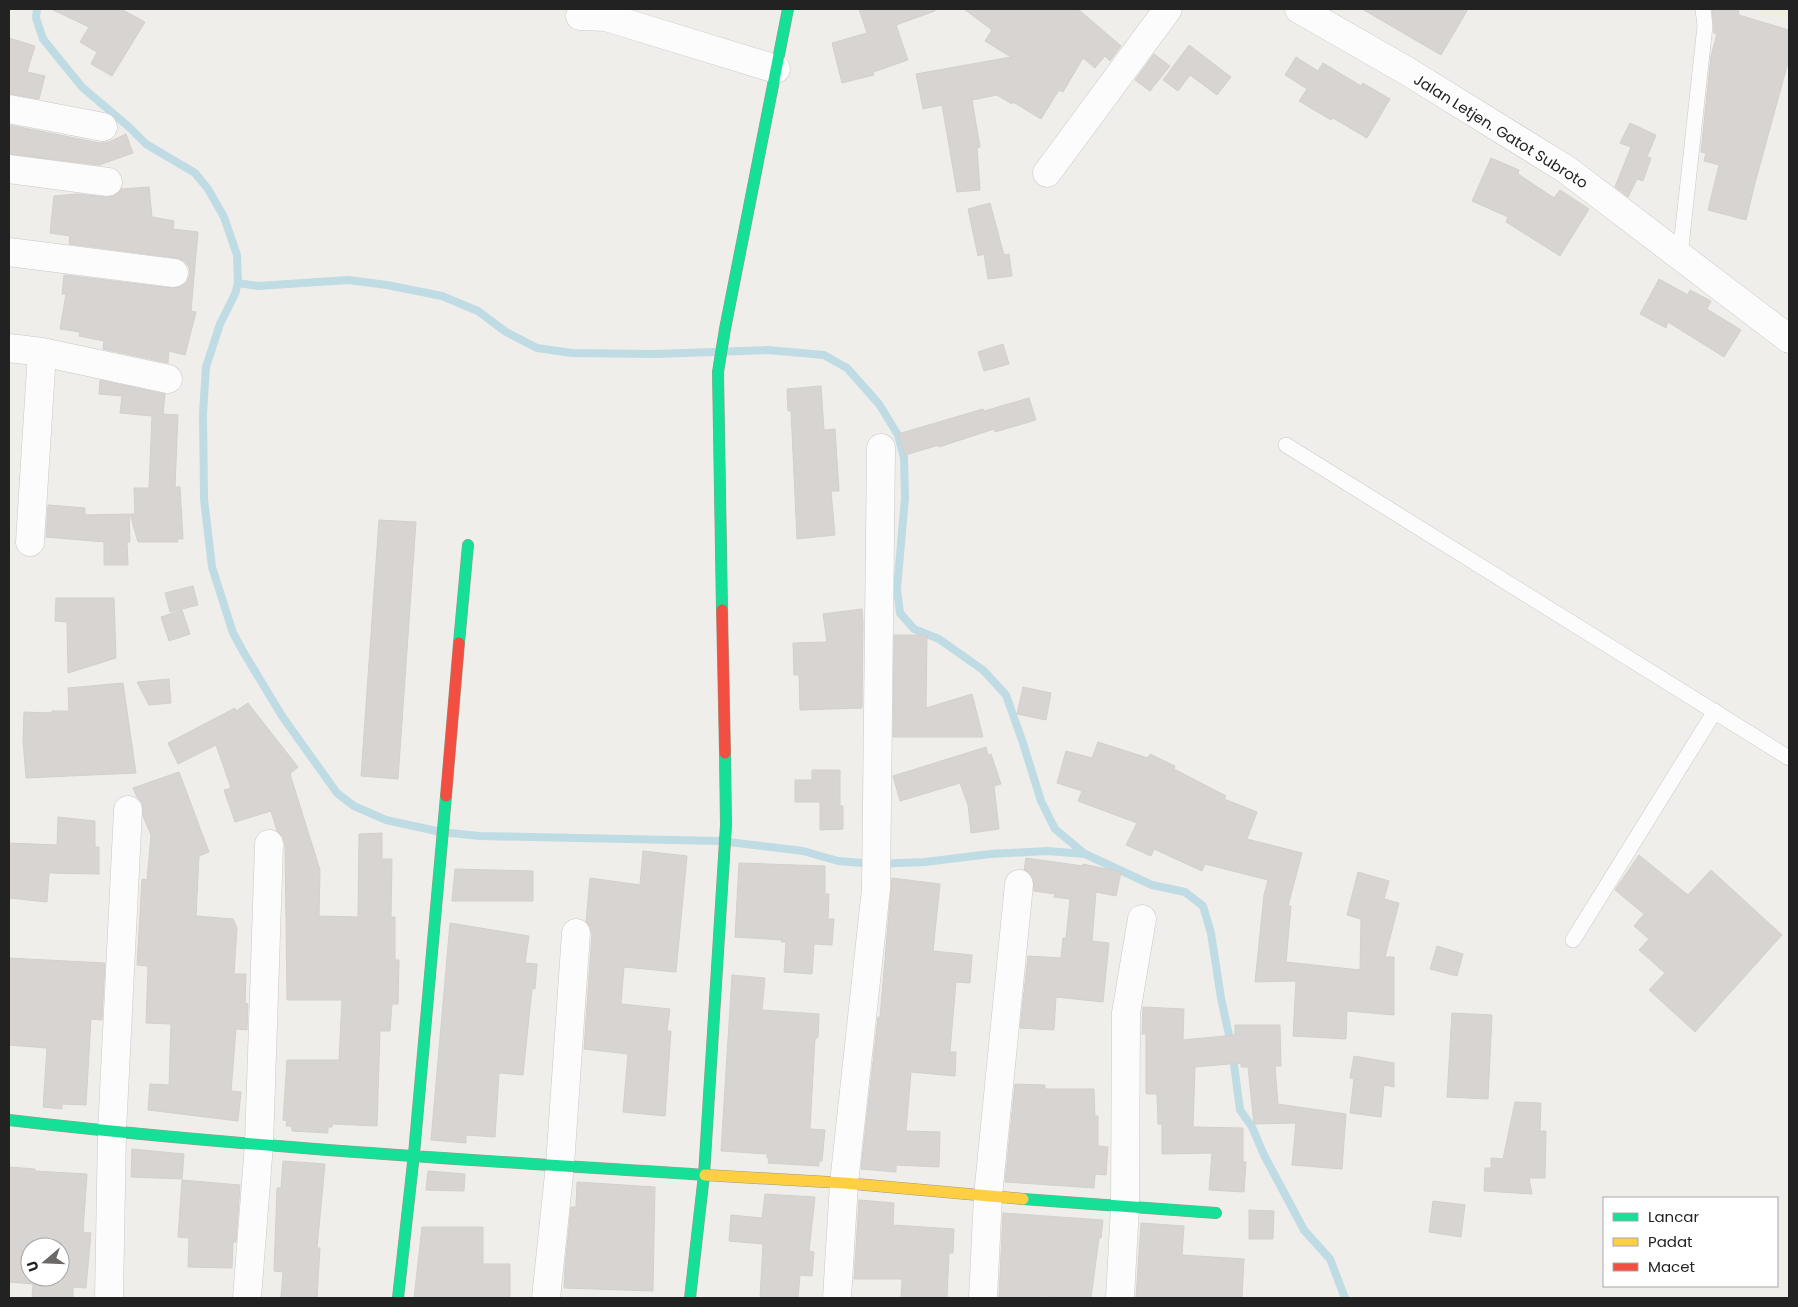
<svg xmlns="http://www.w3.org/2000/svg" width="1798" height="1307" font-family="Poppins,sans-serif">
<rect width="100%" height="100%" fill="#f0eeeb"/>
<path fill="#efefdf" d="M 1759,9 L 1789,9 L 1789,18 L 1761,16 Z"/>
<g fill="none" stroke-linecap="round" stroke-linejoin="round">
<path stroke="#bfdbe3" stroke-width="8" d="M 37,9 L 36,18 L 43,39 L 82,87 L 129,127 L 146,144 L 195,173 L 208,189 L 224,217 L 237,255 L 238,283 L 235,294 L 220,324 L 206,367 L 203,413 L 204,499 L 212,567 L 233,633 L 244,653 L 282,716 L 337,793 L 354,806 L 386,820 L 441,832 L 480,836 L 720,841 L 803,851 L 838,861 L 874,864 L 925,862 L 990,854 L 1047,851 L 1085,854 L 1152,885 L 1185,892 L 1203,906 L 1211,933 L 1221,998 L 1232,1049 L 1240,1110 L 1252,1127 L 1264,1155 L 1304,1230 L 1330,1259 L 1345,1298
M 238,283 L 258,286 L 348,280 L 387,285 L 442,296 L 478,311 L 506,332 L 537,348 L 572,353 L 655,354 L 768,350 L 824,355 L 847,368 L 879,404 L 898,435 L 904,458 L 905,498 L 897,589 L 900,613 L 914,629 L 939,639 L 983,670 L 1006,695 L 1023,743 L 1041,801 L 1055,829 L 1085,854"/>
</g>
<path fill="#d7d4d2" stroke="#d3d0cc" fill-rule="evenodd" d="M 51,9 L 121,9 L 145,22 L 112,76 L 91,64 L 97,52 L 80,42 L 89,27 Z
M 859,9 L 935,9 L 935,11 L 896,25 L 908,60 L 873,72 L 874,75 L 842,83 L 832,43 L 867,33 Z
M 964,9 L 1078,9 L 1121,46 L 1110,61 L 1105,56 L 1095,68 L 1083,58 L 1063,92 L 1059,90 L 1041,119 L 1013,102 L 1012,104 L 997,95 L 972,100 L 980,147 L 977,148 L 980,190 L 957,192 L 942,105 L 923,109 L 916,74 L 1011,57 L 985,41 L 992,30 Z
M 1362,9 L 1468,9 L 1441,55 Z
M 1712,9 L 1738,9 L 1739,15 L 1789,30 L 1789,59 L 1755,183 L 1746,220 L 1708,210 L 1719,165 L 1704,161 L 1706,153 L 1701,152 L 1711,56 L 1717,34 L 1714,33 Z
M 9,38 L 35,46 L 27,72 L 45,76 L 39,99 L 9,94 Z
M 1189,45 L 1231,77 L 1217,95 L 1190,75 L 1178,91 L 1163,80 Z
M 1154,54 L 1170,66 L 1150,91 L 1135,80 Z
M 1296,57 L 1318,71 L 1323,63 L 1361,86 L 1363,83 L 1390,99 L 1367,138 L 1333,118 L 1331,120 L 1299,101 L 1307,89 L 1285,75 Z
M 1630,123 L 1656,135 L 1647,157 L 1651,158 L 1643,181 L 1637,179 L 1628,197 L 1615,187 L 1631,147 L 1620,143 Z
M 9,125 L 100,143 L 109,142 L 126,134 L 133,153 L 99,165 L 9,154 Z
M 1491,158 L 1519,170 L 1518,174 L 1554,198 L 1560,190 L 1589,209 L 1560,256 L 1506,222 L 1508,217 L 1472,201 Z
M 149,187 L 152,217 L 174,221 L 173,229 L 198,232 L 191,311 L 196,312 L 185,355 L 169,351 L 168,363 L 103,349 L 104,341 L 79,336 L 80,332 L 60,329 L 66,294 L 62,294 L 64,275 L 172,288 L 180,287 L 187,282 L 190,274 L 189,267 L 184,261 L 176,258 L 69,244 L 70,236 L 50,233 L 54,196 L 77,194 L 106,197 L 114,196 L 121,189 Z
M 990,203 L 1004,255 L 1009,254 L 1012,276 L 988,279 L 984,254 L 978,256 L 968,209 Z
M 1659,279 L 1688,295 L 1690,290 L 1711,301 L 1707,309 L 1741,330 L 1724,357 L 1668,322 L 1666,328 L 1640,314 Z
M 1003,344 L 1009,364 L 984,371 L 978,352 Z
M 100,380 L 165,394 L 163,414 L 178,415 L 175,487 L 180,487 L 183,539 L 177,539 L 178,542 L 138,542 L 130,514 L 135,514 L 134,488 L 149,488 L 152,416 L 120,413 L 122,396 L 99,394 Z
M 821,386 L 824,430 L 835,429 L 839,491 L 831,491 L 835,535 L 797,539 L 791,411 L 788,411 L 787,389 Z
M 1029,398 L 1036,420 L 995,432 L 994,429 L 939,447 L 939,445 L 905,455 L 898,434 L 983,409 L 984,411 Z
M 48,505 L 85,508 L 85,515 L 129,514 L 130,542 L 127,542 L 128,565 L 104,565 L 104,542 L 46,537 Z
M 379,520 L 416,522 L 398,779 L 361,776 Z
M 193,586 L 198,605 L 170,612 L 165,593 Z
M 56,598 L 114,598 L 116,658 L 68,673 L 67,622 L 55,621 Z
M 862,609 L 863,623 L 862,708 L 800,710 L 799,675 L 794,675 L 793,643 L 827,642 L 823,614 Z
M 182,610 L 190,634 L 169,641 L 161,617 Z
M 894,635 L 927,635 L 926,708 L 972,694 L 983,737 L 893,737 Z
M 169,679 L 171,703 L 149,705 L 137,682 Z
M 123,683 L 136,773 L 26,778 L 23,741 L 24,712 L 52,713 L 52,711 L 69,711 L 68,688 Z
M 1023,687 L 1051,693 L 1046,720 L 1017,714 Z
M 248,703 L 298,767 L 290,774 L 320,870 L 319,916 L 358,917 L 359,834 L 382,833 L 382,859 L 392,859 L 391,917 L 395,917 L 395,960 L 399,960 L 398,1004 L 392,1004 L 390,1031 L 380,1031 L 377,1126 L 332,1124 L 332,1127 L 328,1127 L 328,1133 L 292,1131 L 292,1126 L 286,1126 L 287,1121 L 283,1120 L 287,1060 L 339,1060 L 342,1000 L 287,1000 L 285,845 L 283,837 L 277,831 L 271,811 L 235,822 L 224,790 L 231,788 L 216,745 L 178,764 L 168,743 L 235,708 L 236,711 Z
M 1098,742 L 1148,758 L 1150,754 L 1175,766 L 1174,769 L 1226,796 L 1224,799 L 1257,812 L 1247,839 L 1302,853 L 1288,906 L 1291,906 L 1286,962 L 1360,970 L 1361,919 L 1347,915 L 1358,872 L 1389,881 L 1384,899 L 1399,903 L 1385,957 L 1394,957 L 1394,1015 L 1347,1011 L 1346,1039 L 1293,1036 L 1296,981 L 1255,982 L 1264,895 L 1268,880 L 1205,864 L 1202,871 L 1154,849 L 1151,856 L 1126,845 L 1137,823 L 1078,801 L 1082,791 L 1057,783 L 1066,751 L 1092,758 Z
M 986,747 L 988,755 L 991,754 L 1001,784 L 994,786 L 999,829 L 971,833 L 968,805 L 960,783 L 900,801 L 893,776 Z
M 812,770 L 840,770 L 840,806 L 843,806 L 843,829 L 820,830 L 820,802 L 795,802 L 795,780 L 812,780 Z
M 179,772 L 209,852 L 199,856 L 196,916 L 233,919 L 237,928 L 234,974 L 246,974 L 245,1003 L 248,1004 L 247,1030 L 236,1029 L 231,1091 L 241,1092 L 238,1121 L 148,1110 L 150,1084 L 169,1085 L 171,1024 L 146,1023 L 148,966 L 137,965 L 142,879 L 147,880 L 151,835 L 143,816 L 142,803 L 137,797 L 133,788 Z
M 58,817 L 95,821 L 95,847 L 99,847 L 99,874 L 49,873 L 47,902 L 9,898 L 9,843 L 57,845 Z
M 643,851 L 687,856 L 676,972 L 624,967 L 621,1004 L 670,1009 L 667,1031 L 671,1031 L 665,1116 L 623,1112 L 628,1054 L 584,1049 L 592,934 L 590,927 L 586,922 L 590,878 L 640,885 Z
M 1639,855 L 1688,895 L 1711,870 L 1782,935 L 1695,1032 L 1649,990 L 1665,973 L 1639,950 L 1649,939 L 1634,926 L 1644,914 L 1615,890 Z
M 1026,858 L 1083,866 L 1083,864 L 1121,872 L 1116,896 L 1096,892 L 1092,941 L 1109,943 L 1103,1002 L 1056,997 L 1054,1030 L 1020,1028 L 1028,956 L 1061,958 L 1063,938 L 1066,938 L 1070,899 L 1054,897 L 1055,894 L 1034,891 L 1033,877 L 1028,872 L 1024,870 Z
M 739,863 L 825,866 L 825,894 L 829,894 L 828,919 L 834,919 L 832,945 L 814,944 L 812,974 L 784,972 L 786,942 L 781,942 L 782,940 L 735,937 Z
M 455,869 L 533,871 L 533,901 L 452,901 Z
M 892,878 L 940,884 L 933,951 L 972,955 L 970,983 L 956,982 L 950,1052 L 956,1052 L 955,1076 L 911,1072 L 906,1131 L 940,1132 L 939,1167 L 896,1165 L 896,1172 L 861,1169 L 878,1017 L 880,1017 Z
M 450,923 L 529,936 L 525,963 L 537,964 L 535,989 L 532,989 L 523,1075 L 499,1073 L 495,1137 L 466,1135 L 466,1143 L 431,1140 Z
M 1437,946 L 1463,954 L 1457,976 L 1430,969 Z
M 9,958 L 105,963 L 102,1020 L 91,1019 L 86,1105 L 62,1104 L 62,1109 L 43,1107 L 47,1048 L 9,1045 Z
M 732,975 L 765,978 L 762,1010 L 819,1014 L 818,1038 L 815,1038 L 810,1129 L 825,1130 L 822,1161 L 819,1161 L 819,1166 L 768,1163 L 769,1158 L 767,1158 L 767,1154 L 721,1151 Z
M 1143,1007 L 1184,1009 L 1183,1040 L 1235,1035 L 1235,1025 L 1280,1025 L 1281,1066 L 1275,1066 L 1278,1104 L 1346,1114 L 1342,1169 L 1292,1165 L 1296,1123 L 1254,1124 L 1248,1067 L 1241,1067 L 1241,1063 L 1195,1067 L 1193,1127 L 1243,1128 L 1243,1162 L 1246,1162 L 1244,1192 L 1209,1190 L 1212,1153 L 1162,1154 L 1162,1124 L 1158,1124 L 1157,1094 L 1146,1094 L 1146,1034 L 1142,1034 Z
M 1452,1013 L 1492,1015 L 1488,1099 L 1447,1097 Z
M 1354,1056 L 1394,1063 L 1394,1087 L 1384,1085 L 1381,1117 L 1350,1113 L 1354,1079 L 1350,1078 Z
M 1015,1084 L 1045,1085 L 1045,1089 L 1094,1089 L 1095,1116 L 1098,1116 L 1098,1146 L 1108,1147 L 1106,1175 L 1095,1174 L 1094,1188 L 1005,1182 Z
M 1515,1102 L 1541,1103 L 1540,1131 L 1546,1131 L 1545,1178 L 1529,1178 L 1532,1194 L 1484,1191 L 1485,1168 L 1491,1168 L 1491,1158 L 1503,1159 Z
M 132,1149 L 184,1154 L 182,1179 L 131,1177 Z
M 283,1161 L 325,1164 L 317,1248 L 320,1248 L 317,1298 L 281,1298 L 283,1272 L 274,1271 L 277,1188 L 281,1188 Z
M 9,1167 L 35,1169 L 35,1171 L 87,1174 L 83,1232 L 91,1233 L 86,1288 L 73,1287 L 73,1298 L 32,1298 L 33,1284 L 9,1282 ZM 30,1247 L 60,1247 L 60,1277 L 30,1277 Z
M 428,1171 L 465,1174 L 464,1191 L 426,1190 Z
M 182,1180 L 240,1185 L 236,1242 L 233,1242 L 232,1268 L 188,1267 L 189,1238 L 178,1237 Z
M 577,1182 L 655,1187 L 653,1291 L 564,1288 L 565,1267 L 571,1207 L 576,1207 Z
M 765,1194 L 815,1197 L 809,1251 L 814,1252 L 812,1276 L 800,1275 L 798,1298 L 760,1298 L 763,1244 L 729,1241 L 731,1215 L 762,1218 Z
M 859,1200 L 894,1203 L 893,1225 L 954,1229 L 953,1253 L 949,1253 L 947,1298 L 901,1298 L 902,1279 L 854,1279 Z
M 1433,1201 L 1465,1205 L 1461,1237 L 1429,1232 Z
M 1249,1210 L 1274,1211 L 1273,1239 L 1249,1239 Z
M 1003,1213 L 1103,1220 L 1101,1238 L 1099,1238 L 1091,1298 L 1041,1296 L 1040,1298 L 999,1298 Z
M 1141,1223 L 1184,1226 L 1182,1255 L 1244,1259 L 1242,1298 L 1136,1298 Z
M 422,1227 L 483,1227 L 483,1264 L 510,1264 L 510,1298 L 414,1298 Z"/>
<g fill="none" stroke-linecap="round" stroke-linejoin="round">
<g stroke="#c9c8c7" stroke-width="16">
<path id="lane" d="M 1680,256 L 1705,26 L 1703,9
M 1286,445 L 1789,758
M 1573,940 L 1715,711"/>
</g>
<g stroke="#c9c8c7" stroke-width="29">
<path id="street" d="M 1299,9 L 1407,71 L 1567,170 L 1789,339
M 580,16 L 606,17 L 776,69
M 9,109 L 103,127
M 9,169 L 108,182
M 1047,173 L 1168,9
M 9,252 L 174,273
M 9,348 L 42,352 L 168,379
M 30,542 L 42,352
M 109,1298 L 112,1132 L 128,810
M 247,1298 L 259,1144 L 269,844
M 546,1298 L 560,1165 L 576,933
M 837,1298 L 844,1183 L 876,889 L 881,448
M 983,1298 L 988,1196 L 1019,884
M 1120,1298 L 1125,1206 L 1126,1013 L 1142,919"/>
</g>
<g stroke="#999a82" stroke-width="12">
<path id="fast" d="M 722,610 L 718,372 L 725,329 L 788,9
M 459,643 L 468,545
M 9,1120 C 240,1147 473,1160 705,1175
M 1023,1199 L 1216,1213
M 398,1298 L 414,1154 L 446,796
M 690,1298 L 704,1175 L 726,825 L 725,753"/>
</g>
<g stroke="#999a82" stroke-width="12">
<path id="slow" d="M 705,1175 L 844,1183 L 1023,1199"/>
</g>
<g stroke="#999a82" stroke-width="12">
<path id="jam" d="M 722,610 L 725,753
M 446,796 L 459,643"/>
</g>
<use href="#lane" stroke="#fdfcfc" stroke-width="15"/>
<use href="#street" stroke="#fdfcfc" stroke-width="28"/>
<use href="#fast" stroke="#16e098" stroke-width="11"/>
<use href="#slow" stroke="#ffcf43" stroke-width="11"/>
<use href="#jam" stroke="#f24e42" stroke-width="11"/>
</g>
<g text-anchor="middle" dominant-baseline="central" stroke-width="4" stroke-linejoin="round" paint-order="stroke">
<g font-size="15" fill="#222" stroke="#fff">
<text transform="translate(1501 131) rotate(32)">Jalan Letjen. Gatot Subroto</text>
</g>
</g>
<rect width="1798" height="1307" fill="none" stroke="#222222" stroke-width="20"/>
<rect x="1603" y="1197" width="175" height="90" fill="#ffffff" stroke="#a7a7a7"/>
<rect x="1613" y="1213" width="25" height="8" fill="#16e098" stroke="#a7a7a7"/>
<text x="1648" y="1222" font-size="15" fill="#222222">Lancar</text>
<rect x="1613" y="1238" width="25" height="8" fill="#ffcf43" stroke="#a7a7a7"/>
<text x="1648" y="1247" font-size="15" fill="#222222">Padat</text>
<rect x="1613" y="1263" width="25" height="8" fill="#f24e42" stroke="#a7a7a7"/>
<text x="1648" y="1272" font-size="15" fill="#222222">Macet</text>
<g transform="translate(45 1262) rotate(251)"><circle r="24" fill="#ffffff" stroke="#a7a7a7"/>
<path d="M0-4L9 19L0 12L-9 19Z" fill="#6a6968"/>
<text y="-8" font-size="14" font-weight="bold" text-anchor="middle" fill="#222222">U</text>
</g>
</svg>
